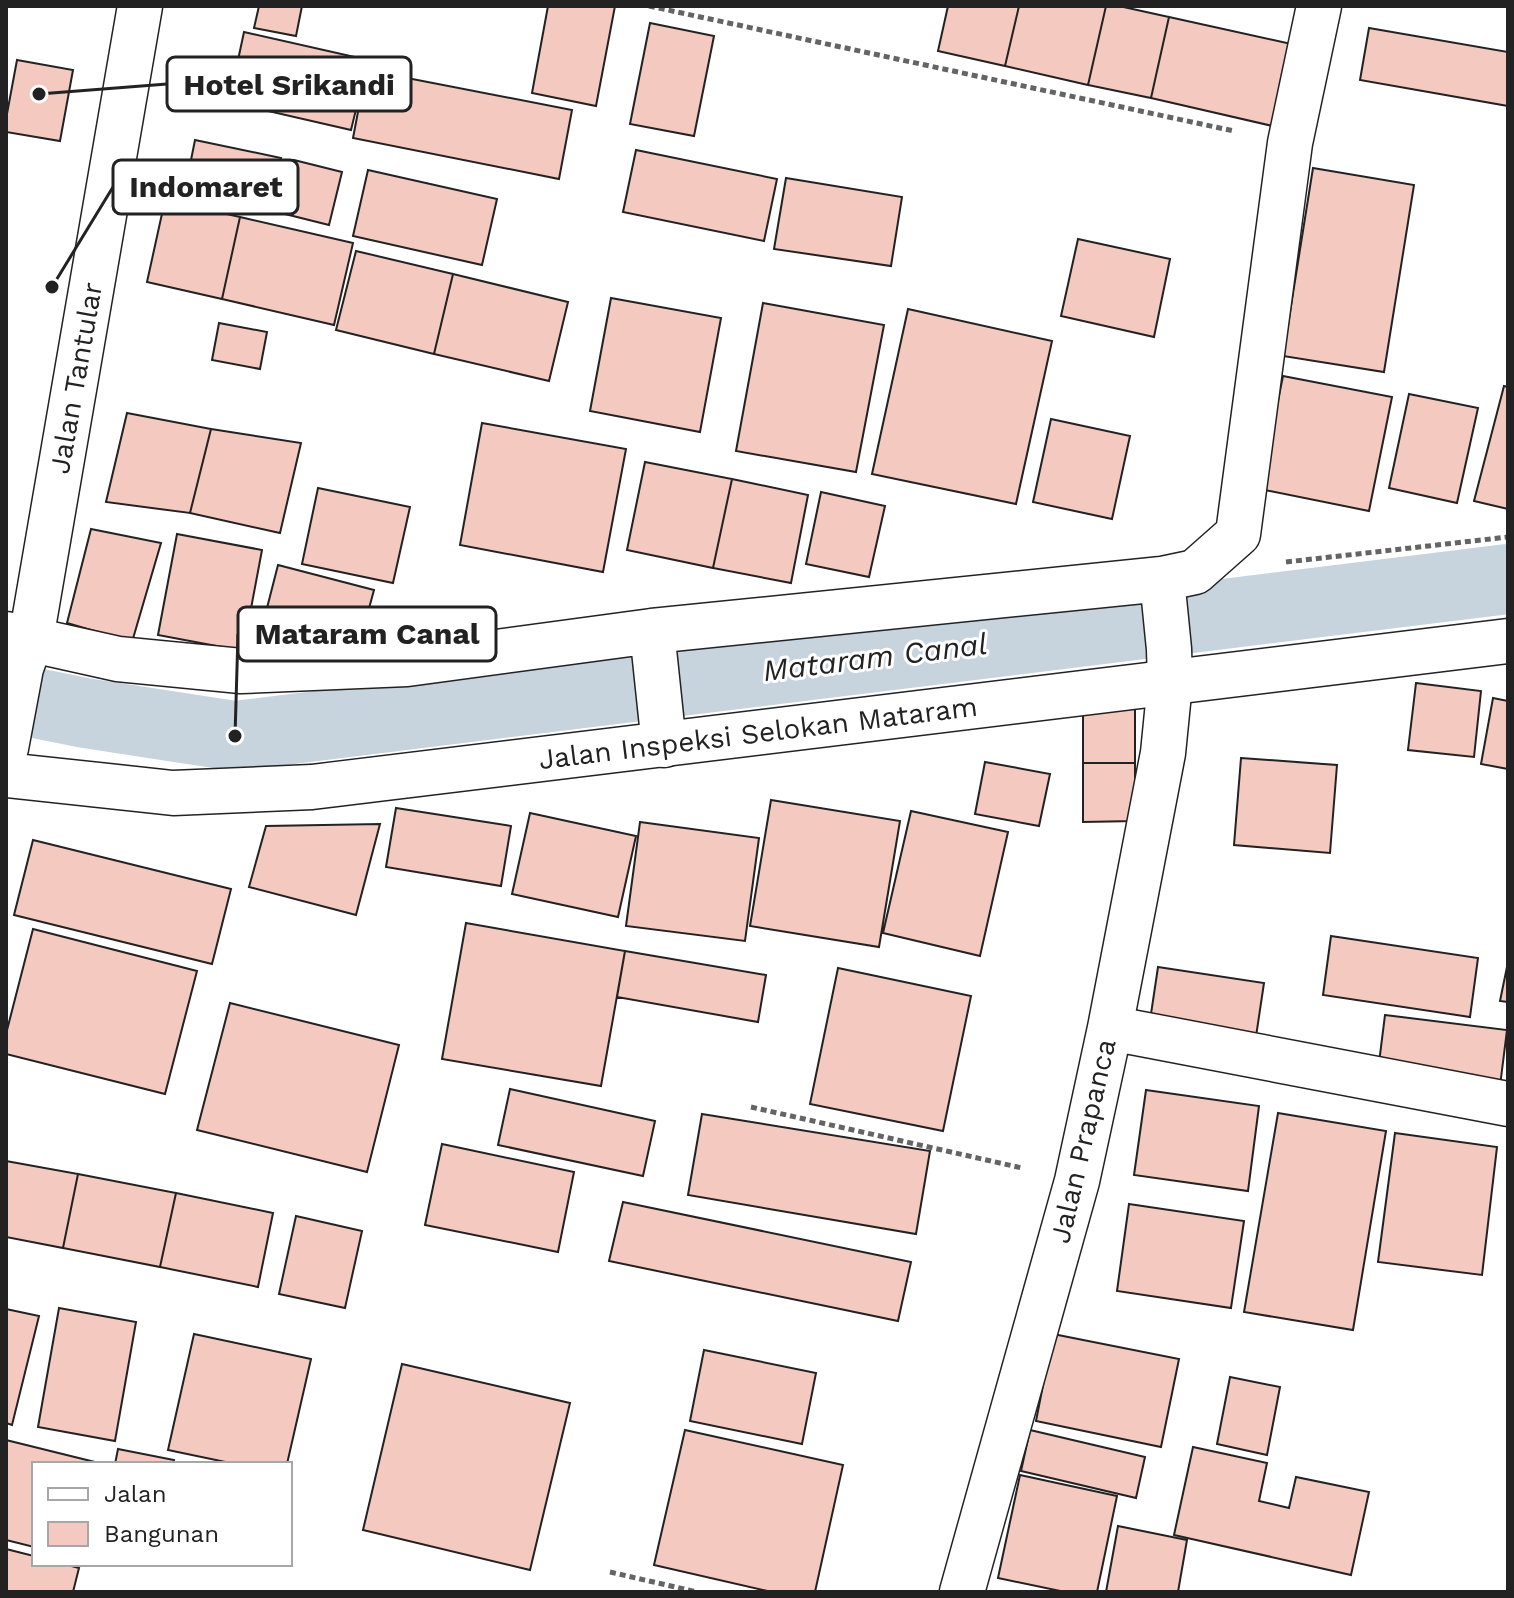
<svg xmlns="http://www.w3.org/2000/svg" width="1514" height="1598" font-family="'Work Sans',sans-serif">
<rect width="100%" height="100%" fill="#fff"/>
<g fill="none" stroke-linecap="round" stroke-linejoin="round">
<path stroke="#c7d3dd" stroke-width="70" d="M 6,697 L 85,713 L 235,736 L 1508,579"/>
</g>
<path fill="#f3c9c0" stroke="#222" stroke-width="2" d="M 259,6 L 302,6 L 296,36 L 254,28 Z
M 548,6 L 615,6 L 596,106 L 532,93 Z
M 948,6 L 1019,6 L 1005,66 L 938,51 Z
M 1019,6 L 1106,6 L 1088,85 L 1005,66 Z
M 1106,6 L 1119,6 L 1169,17 L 1151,98 L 1088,85 Z
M 1169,17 L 1296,45 L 1277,127 L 1151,98 Z
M 650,23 L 714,36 L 694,136 L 630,124 Z
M 1369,28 L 1508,52 L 1508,106 L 1360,80 Z
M 244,32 L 368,60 L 351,130 L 229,102 Z
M 17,60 L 73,70 L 60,141 L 6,132 L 6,119 Z
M 366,70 L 572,110 L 559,179 L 353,138 Z
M 195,140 L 281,158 L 271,207 L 185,190 Z
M 636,150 L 777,179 L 764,241 L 623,212 Z
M 294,160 L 342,172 L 329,225 L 281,213 Z
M 1313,168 L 1414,185 L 1384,372 L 1283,356 Z
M 368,170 L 497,199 L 482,265 L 353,236 Z
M 786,178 L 902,197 L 891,266 L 774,249 Z
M 165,200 L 240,217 L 222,299 L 147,282 Z
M 240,217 L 353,243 L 334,325 L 222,299 Z
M 1078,239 L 1170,259 L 1154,337 L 1061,316 Z
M 356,251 L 453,274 L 434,354 L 336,330 Z
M 453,274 L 568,302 L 549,381 L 434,354 Z
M 611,298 L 721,318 L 700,432 L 590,411 Z
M 763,303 L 884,325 L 856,472 L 736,451 Z
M 908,309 L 1052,341 L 1016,504 L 872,474 Z
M 219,323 L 267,332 L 260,369 L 212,360 Z
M 1283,376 L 1392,397 L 1369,511 L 1260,489 Z
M 1504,386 L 1508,387 L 1508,509 L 1474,501 Z
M 1409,394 L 1478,408 L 1457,503 L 1389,488 Z
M 127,413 L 211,429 L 190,513 L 106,502 Z
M 1051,419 L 1130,436 L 1112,519 L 1033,502 Z
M 482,423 L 626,449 L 603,572 L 460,545 Z
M 211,429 L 301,443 L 280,533 L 190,513 Z
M 645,462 L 732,479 L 713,568 L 627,550 Z
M 732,479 L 808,495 L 791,583 L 713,568 Z
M 318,488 L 410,507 L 393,583 L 302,564 Z
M 821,492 L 885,506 L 869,577 L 806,564 Z
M 91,529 L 161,543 L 132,642 L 67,623 Z
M 177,534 L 262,550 L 243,651 L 158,635 Z
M 278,565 L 374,590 L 359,645 L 257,647 Z
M 1416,683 L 1481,691 L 1474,757 L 1408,750 Z
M 1493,698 L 1508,701 L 1508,769 L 1481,764 Z
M 1135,707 L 1135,763 L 1083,763 L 1083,708 Z
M 1241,758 L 1337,765 L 1330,853 L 1234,845 Z
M 985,762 L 1050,774 L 1039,826 L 975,814 Z
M 1083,763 L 1135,763 L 1135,821 L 1083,822 Z
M 771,800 L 900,821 L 879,947 L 750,926 Z
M 396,808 L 511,826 L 501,886 L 386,867 Z
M 911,811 L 1008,832 L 980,956 L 883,933 Z
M 530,813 L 636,836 L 618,917 L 512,894 Z
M 640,822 L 759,838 L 745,941 L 626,926 Z
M 380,824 L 356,915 L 249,887 L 266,826 Z
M 33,840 L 231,889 L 212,964 L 14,915 Z
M 466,923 L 625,951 L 601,1086 L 442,1059 Z
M 33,929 L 197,971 L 165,1094 L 6,1054 L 6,1034 Z
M 1331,936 L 1478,958 L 1470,1017 L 1323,995 Z
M 625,951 L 766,975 L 758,1022 L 617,997 Z
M 1508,962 L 1508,1002 L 1500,1001 Z
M 1158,967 L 1264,983 L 1254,1050 L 1148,1034 Z
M 838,968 L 971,996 L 943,1131 L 810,1104 Z
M 230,1003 L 399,1045 L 367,1172 L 197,1130 Z
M 1385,1015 L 1507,1030 L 1500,1086 L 1378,1071 Z
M 510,1089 L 655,1121 L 643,1176 L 498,1145 Z
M 1146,1090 L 1259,1106 L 1248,1191 L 1134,1175 Z
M 1278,1113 L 1386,1131 L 1353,1330 L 1244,1312 Z
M 702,1114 L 930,1151 L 916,1234 L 688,1195 Z
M 1395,1133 L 1497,1147 L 1482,1275 L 1378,1262 Z
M 442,1144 L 574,1172 L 558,1252 L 425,1225 Z
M 6,1161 L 78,1174 L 63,1248 L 6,1237 Z
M 78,1174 L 176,1193 L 160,1267 L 63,1248 Z
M 176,1193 L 273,1213 L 258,1287 L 160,1267 Z
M 623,1202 L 911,1262 L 898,1321 L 609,1261 Z
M 1129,1204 L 1244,1221 L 1231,1308 L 1117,1291 Z
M 296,1216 L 362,1231 L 345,1308 L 279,1294 Z
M 59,1308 L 136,1322 L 115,1441 L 38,1427 Z
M 6,1309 L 39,1316 L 12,1425 L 6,1423 Z
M 194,1334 L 311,1359 L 287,1464 L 235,1464 L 168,1450 Z
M 1053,1334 L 1179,1359 L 1161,1447 L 1036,1421 Z
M 704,1350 L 816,1373 L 802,1444 L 690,1421 Z
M 402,1364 L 570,1403 L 530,1570 L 363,1530 Z
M 1230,1377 L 1280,1387 L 1267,1455 L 1217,1444 Z
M 685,1430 L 843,1465 L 815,1592 L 772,1592 L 654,1565 Z
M 1030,1430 L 1145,1457 L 1136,1498 L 1021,1471 Z
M 6,1440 L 103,1464 L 34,1464 L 34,1547 L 6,1540 Z
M 1193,1447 L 1267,1463 L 1259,1501 L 1289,1508 L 1296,1477 L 1369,1492 L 1351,1575 L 1174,1535 Z
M 118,1449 L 174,1460 L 173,1464 L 115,1464 Z
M 1020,1475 L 1117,1496 L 1097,1592 L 1065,1592 L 998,1578 Z
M 1118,1526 L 1187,1540 L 1178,1592 L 1106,1592 Z
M 6,1549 L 34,1556 L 34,1564 L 64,1564 L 79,1568 L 73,1592 L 6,1592 Z"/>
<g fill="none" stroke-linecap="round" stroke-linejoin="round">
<g stroke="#222" stroke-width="47">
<path id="minor" d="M 652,631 L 664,745
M 6,634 L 118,659 L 241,671 L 407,664 L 652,631 L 1162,579 L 1195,572 L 1238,534 L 1290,143 L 1319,6
M 6,748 L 21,668 L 31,639 L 140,6
M 1110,1028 L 1508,1104
M 962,1592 L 1077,1181 L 1110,1028 L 1163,753 L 1170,683 L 1169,649 L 1162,579"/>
</g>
<g stroke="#222" stroke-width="47">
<path id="major" d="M 6,775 L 173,793 L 312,787 L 1508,641"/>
</g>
<path stroke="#646464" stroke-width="5" stroke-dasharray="6 4" stroke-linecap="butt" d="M 649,6 L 1234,131
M 1286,562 L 1508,537
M 751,1107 L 1022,1168
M 610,1572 L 697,1592"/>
<use href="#minor" stroke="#fff" stroke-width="44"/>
<use href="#major" stroke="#fff" stroke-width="44"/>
</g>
<g text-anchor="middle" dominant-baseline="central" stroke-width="6" stroke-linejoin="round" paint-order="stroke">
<g font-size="28" fill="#222" stroke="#fff">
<text transform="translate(76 378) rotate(-80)">Jalan Tantular</text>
<text transform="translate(758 733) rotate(-7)">Jalan Inspeksi Selokan Mataram</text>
<text transform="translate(1083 1141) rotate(-77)">Jalan Prapanca</text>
</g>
<g font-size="30" font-style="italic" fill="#222" stroke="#fff">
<text transform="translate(875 657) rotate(-7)">Mataram Canal</text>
</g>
</g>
<path fill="none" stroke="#222" stroke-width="3" d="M39 94L167 84M52 287L113 187M235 736L238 634"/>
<g fill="#222" stroke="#fff" stroke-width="3">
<circle cx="39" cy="94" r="8"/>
<circle cx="52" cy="287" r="8"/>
<circle cx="235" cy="736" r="8"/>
</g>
<g fill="#fff" stroke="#222" stroke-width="3">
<rect x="167" y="57" width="244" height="54" rx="8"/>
<rect x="113" y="160" width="185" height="54" rx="8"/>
<rect x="238" y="607" width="258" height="54" rx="8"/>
</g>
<g font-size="30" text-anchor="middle" font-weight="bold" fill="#222">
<text x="289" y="95">Hotel Srikandi</text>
<text x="206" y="197">Indomaret</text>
<text x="367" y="644">Mataram Canal</text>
</g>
<rect width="1514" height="1598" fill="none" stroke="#222222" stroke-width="16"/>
<rect x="32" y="1462" width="260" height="104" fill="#ffffff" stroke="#a7a7a7" stroke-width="2"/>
<rect x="48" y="1488" width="40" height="12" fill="#ffffff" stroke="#a7a7a7" stroke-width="2"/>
<text x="104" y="1502" font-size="24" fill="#222222">Jalan</text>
<rect x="48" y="1522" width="40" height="24" fill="#f3c9c0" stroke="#a7a7a7" stroke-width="2"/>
<text x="104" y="1542" font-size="24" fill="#222222">Bangunan</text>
</svg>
